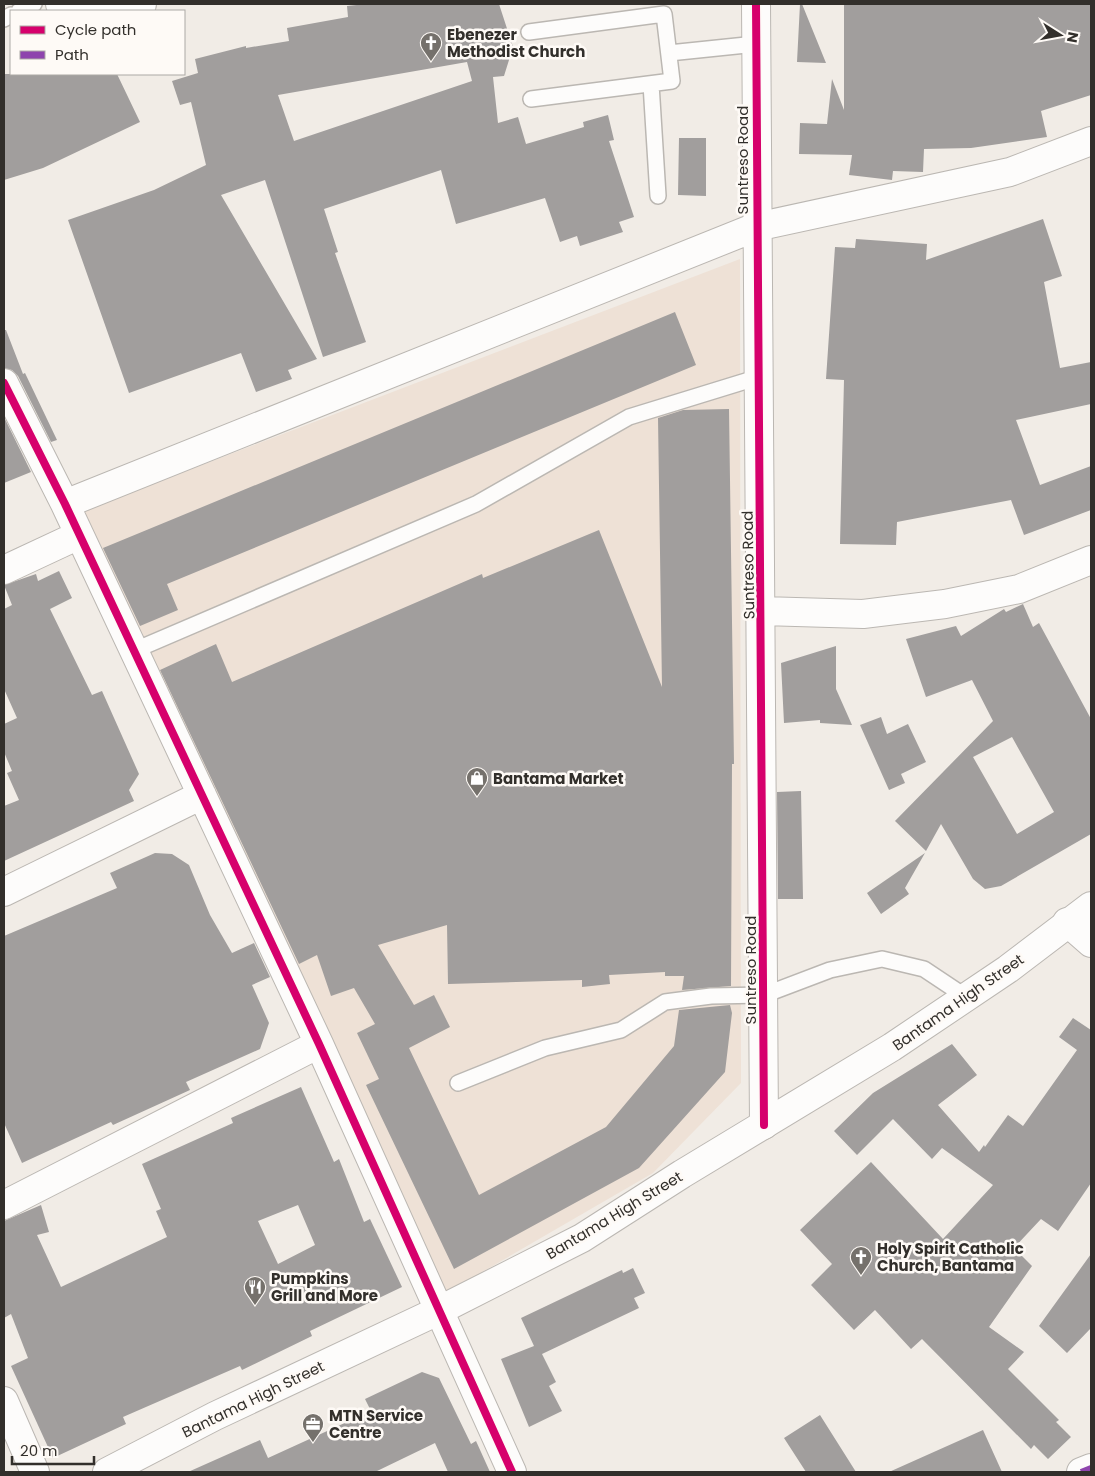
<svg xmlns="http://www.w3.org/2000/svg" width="1095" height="1476" font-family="Poppins,sans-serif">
<rect width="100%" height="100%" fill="#f1ece6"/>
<path fill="#eee1d6" d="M 740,259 L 741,1083 L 653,1173 L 446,1293 L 79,512 Z"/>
<path fill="#a19e9d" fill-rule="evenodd" d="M 366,4 L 499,4 L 513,47 L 504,76 L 493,77 L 498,123 L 518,117 L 526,144 L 584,127 L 583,122 L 608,115 L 614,140 L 609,141 L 634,217 L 619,222 L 623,232 L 580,246 L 577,236 L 560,242 L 545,198 L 456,224 L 441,170 L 324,209 L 338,252 L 335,253 L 366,342 L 323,357 L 265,180 L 221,195 L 317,359 L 288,370 L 292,379 L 256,392 L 241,353 L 129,393 L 68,220 L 154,190 L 206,165 L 191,102 L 180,105 L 172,81 L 198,73 L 195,59 L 246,46 L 246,48 L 289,41 L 287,28 L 348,17 L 347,6 ZM 467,62 L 472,81 L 294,141 L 278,95 Z
M 800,4 L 802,4 L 826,63 L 797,62 Z
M 844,4 L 1091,4 L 1091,95 L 1041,111 L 1047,137 L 971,148 L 924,149 L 923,172 L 893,171 L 892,180 L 849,175 L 852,155 L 799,154 L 800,123 L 827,124 L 832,79 L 844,110 Z
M 4,74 L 117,74 L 140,122 L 43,168 L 4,180 Z
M 679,138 L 706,138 L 706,196 L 678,195 Z
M 1043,219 L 1062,276 L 1044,282 L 1060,368 L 1091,362 L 1091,404 L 1016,420 L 1040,485 L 1091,466 L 1091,510 L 1024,535 L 1011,500 L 897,522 L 896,545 L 840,544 L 844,380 L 826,379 L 835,247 L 855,248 L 856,239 L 927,244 L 926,260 Z
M 675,312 L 696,365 L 167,584 L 178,610 L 140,626 L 103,548 Z
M 4,330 L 6,330 L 23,374 L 25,373 L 57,440 L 51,442 L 18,376 L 12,370 L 4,368 Z
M 729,409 L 734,764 L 732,764 L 731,986 L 682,990 L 684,976 L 665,976 L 665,972 L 609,975 L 610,984 L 582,987 L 582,980 L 448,984 L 447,925 L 378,945 L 414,1005 L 434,995 L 450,1027 L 409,1048 L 479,1195 L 606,1127 L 674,1046 L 679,1010 L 730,1005 L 732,1013 L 725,1072 L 639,1168 L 454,1269 L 366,1085 L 379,1079 L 357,1033 L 375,1024 L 354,988 L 331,996 L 317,955 L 299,964 L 160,670 L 216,644 L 232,682 L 482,574 L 483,578 L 599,530 L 662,687 L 658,418 L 683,410 Z
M 4,417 L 31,472 L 4,483 Z
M 59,571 L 72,598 L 50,609 L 92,695 L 102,691 L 139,774 L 129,790 L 134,801 L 4,861 L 4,806 L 19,800 L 7,773 L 12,771 L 4,752 L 4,724 L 17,718 L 4,689 L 4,609 L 12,605 L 4,585 L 36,574 L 38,581 Z
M 1023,604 L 1033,627 L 1039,623 L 1091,719 L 1091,834 L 1001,886 L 985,889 L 973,879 L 941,824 L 926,851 L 895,821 L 993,721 L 972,680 L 926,697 L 906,639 L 956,626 L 961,636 L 1004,609 L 1006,612 ZM 1012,737 L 1054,812 L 1017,834 L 973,757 Z
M 836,646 L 836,689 L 852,725 L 820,723 L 820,720 L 784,723 L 781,663 Z
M 881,717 L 887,734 L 908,724 L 926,762 L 901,774 L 905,783 L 889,790 L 860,725 Z
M 801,791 L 803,899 L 778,899 L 777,792 Z
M 155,853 L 172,854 L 189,865 L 210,915 L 232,953 L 254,943 L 270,977 L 252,985 L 269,1023 L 260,1049 L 186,1082 L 190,1090 L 113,1125 L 111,1122 L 22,1163 L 4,1123 L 4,936 L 117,888 L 110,873 Z
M 925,853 L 905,888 L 909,894 L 881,914 L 867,893 Z
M 1073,1018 L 1091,1030 L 1091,1183 L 1058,1231 L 1041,1219 L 1014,1248 L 1032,1266 L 989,1327 L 1024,1352 L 1008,1369 L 1059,1420 L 1056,1422 L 1071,1437 L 1048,1459 L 1034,1445 L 1031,1449 L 922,1339 L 911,1349 L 875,1310 L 854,1330 L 811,1285 L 832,1264 L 800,1230 L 871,1162 L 943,1239 L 993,1185 L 942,1148 L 932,1159 L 893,1119 L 857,1155 L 834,1131 L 873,1093 L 952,1044 L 977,1075 L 938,1105 L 979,1152 L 984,1145 L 985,1147 L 1008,1115 L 1023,1126 L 1077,1050 L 1059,1037 Z
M 301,1087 L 334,1162 L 339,1159 L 364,1222 L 370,1219 L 402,1287 L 310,1331 L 312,1336 L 242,1370 L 240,1366 L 123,1417 L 126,1424 L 53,1458 L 11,1366 L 28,1358 L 11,1314 L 4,1318 L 4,1221 L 41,1205 L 49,1232 L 37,1235 L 61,1287 L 167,1237 L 156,1211 L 161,1209 L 142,1164 L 233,1123 L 231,1118 ZM 298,1205 L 315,1245 L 278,1264 L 258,1221 Z
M 1091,1254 L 1091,1328 L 1067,1353 L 1039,1326 Z
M 633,1268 L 645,1293 L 634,1298 L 639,1308 L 542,1354 L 556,1382 L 549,1386 L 562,1411 L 529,1427 L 501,1359 L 534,1346 L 521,1318 L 622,1270 L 623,1273 Z
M 422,1372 L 439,1378 L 471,1444 L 476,1441 L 490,1472 L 448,1472 L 435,1443 L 375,1472 L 188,1472 L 260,1440 L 268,1458 L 371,1411 L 365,1399 Z
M 820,1415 L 856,1472 L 806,1472 L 784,1438 Z
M 983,1430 L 1002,1472 L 889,1472 Z"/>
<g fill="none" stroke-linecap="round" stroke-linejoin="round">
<g stroke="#bbb7b2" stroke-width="18">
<path id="lane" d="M 19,11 L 34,4
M 4,19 L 11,15
M 529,32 L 664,14 L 672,81 L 531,99
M 669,53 L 756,44
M 651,84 L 658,196
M 133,651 L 476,504 L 629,417 L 759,377
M 458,1083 L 545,1048 L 621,1030 L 665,1002 L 711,996 L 764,995 L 830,970 L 882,959 L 924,969 L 966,997"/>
</g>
<g stroke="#bbb7b2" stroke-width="30">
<path id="street" d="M 60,4 C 74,16 123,6 142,4
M 756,4 L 764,1125
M 4,383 L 65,504 L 319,1044 L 512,1472
M 65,504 L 756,227 L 1010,172 L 1091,141
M 4,570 L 79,535
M 762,611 L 863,614 L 945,604 L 1019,589 L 1091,560
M 4,892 L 202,795
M 1067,922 L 1091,943
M 4,1205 L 319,1044
M 4,1401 L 35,1472
M 1081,1472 L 1091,1468"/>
</g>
<g stroke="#bbb7b2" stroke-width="30">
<path id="secondary" d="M 107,1472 L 215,1416 L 440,1310 L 582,1238 L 682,1174 L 892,1047 L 1008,969 L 1091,906"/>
</g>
<use href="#lane" stroke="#fdfcfb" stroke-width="15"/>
<use href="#street" stroke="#fdfcfb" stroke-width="28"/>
<use href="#secondary" stroke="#fdfcfb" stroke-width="28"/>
<path stroke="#8e44ad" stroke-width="6" stroke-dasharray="12 6" stroke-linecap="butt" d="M 1081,1472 L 1091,1468"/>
<g stroke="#fefaf6" stroke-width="11">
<path id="cycleway" d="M 756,4 L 764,1125
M 4,383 L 65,504 L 319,1044 L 512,1472"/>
</g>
<use href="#cycleway" stroke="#d6006c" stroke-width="8"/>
</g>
<defs>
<g id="church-pin" transform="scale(1.125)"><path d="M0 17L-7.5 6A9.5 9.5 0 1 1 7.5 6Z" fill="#75716c" stroke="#fefaf6"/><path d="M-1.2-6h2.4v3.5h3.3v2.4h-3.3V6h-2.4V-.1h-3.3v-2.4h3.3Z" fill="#fff"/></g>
<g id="shop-pin" transform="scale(1.125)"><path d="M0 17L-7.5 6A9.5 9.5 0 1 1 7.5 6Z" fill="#75716c" stroke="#fefaf6"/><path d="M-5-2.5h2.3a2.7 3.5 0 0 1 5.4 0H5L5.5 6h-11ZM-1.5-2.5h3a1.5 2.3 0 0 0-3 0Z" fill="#fff"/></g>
<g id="restaurant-pin" transform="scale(1.125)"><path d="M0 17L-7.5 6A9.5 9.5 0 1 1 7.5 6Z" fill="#75716c" stroke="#fefaf6"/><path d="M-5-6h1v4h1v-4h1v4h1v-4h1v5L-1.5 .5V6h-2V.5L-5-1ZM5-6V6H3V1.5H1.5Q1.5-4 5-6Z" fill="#fff"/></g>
<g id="office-pin" transform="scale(1.125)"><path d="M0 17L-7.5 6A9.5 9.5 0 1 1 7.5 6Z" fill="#75716c" stroke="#fefaf6"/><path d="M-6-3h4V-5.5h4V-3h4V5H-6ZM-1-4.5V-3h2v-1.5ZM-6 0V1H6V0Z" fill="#fff"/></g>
</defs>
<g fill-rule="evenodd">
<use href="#church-pin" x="431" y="43"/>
<use href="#shop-pin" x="477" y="778"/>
<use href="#church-pin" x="861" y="1257"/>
<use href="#restaurant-pin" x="255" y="1287"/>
<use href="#office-pin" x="313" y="1424"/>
</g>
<g text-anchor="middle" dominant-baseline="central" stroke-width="5" stroke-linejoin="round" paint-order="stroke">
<g font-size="15" font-weight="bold" fill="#322f2b" stroke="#fefaf6" text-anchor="start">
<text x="447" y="34">Ebenezer<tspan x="447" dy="17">Methodist Church</tspan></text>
<text x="493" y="778">Bantama Market</text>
<text x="877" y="1248">Holy Spirit Catholic<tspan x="877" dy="17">Church, Bantama</tspan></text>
<text x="271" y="1278">Pumpkins<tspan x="271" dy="17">Grill and More</tspan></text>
<text x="329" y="1415">MTN Service<tspan x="329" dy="17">Centre</tspan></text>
</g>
<g font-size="15" fill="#322f2b" stroke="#fefaf6">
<text transform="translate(742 160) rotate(-90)">Suntreso Road</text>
<text transform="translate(748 565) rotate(-91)">Suntreso Road</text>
<text transform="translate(750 970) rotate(-90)">Suntreso Road</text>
<text transform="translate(958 1002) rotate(-35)">Bantama High Street</text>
<text transform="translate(614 1215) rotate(-31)">Bantama High Street</text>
<text transform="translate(253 1399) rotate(-26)">Bantama High Street</text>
</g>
</g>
<rect width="1095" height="1476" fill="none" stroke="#322f2b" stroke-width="10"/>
<rect x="10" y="10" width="175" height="65" fill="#fefaf6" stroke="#aca9a5"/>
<rect x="20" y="26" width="25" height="8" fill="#d6006c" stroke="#aca9a5"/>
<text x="55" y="35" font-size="15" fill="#322f2b">Cycle path</text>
<rect x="20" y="51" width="25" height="8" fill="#8e44ad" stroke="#aca9a5"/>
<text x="55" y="60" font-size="15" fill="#322f2b">Path</text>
<g transform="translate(1060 35) rotate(101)" stroke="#fefaf6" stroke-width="4" paint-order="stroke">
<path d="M0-4L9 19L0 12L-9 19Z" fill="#322f2b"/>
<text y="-8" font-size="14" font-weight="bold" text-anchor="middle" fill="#322f2b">N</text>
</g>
<path d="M12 1456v8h82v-8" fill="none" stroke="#322f2b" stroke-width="2.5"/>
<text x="20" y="1456" font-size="15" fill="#322f2b" stroke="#fefaf6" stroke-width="4" paint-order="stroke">20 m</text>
</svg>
